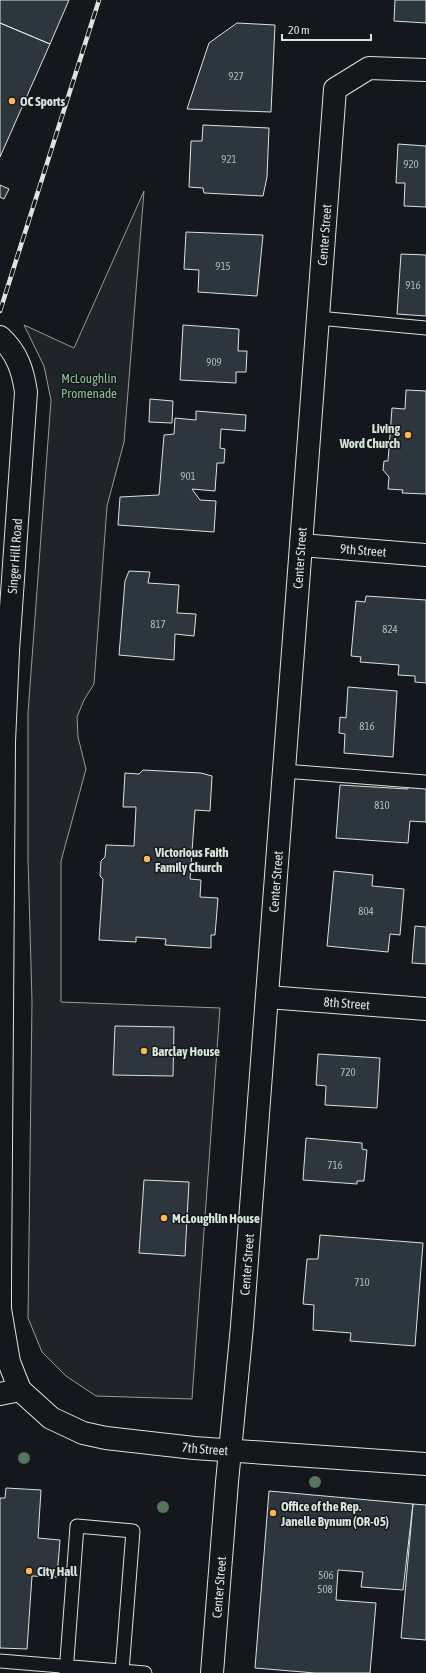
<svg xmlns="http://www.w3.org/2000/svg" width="426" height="1673" font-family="'Asap Condensed',sans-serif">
<rect width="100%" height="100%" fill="#14181c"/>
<path fill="#202428" stroke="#939e99" d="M 144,191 L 124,442 L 107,506 L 94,684 L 84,700 L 77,717 L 78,737 L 86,769 L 61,861 L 61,1002 L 220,1008 L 192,1399 L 96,1396 L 66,1376 L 42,1352 L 28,1318 L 32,1002 L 28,859 L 28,713 L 51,400 L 44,366 L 24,325 L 74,348 Z"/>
<path fill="#2c363c" stroke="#d8e6dc" d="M 0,0 L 69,0 L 50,44 L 0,23 Z
M 395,0 L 426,0 L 426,23 L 394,21 Z
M 0,23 L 50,44 L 0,157 Z
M 237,23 L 275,25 L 271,112 L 187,109 L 209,43 Z
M 203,125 L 269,128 L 267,177 L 263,196 L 204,193 L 203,188 L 189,187 L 191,141 L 202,141 Z
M 398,144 L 426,146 L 426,207 L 404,206 L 405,183 L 396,183 Z
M 0,185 L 9,189 L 4,199 L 0,197 Z
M 186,232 L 263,235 L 257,296 L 198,292 L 199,270 L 184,269 Z
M 401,254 L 426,255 L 426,316 L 397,314 Z
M 183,325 L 239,329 L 238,351 L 247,351 L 246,372 L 236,372 L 236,383 L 180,380 Z
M 406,390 L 426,391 L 426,494 L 402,493 L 403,490 L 388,489 L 389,477 L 383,470 L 384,461 L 388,461 L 392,408 L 405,409 Z
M 150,399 L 173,401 L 172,423 L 149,422 Z
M 196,411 L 246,415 L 245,431 L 221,429 L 220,448 L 225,449 L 224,463 L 217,463 L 215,491 L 192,489 L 200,500 L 216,501 L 214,532 L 118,525 L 120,497 L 159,495 L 164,435 L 174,434 L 175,418 L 196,420 Z
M 129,571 L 150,572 L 148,583 L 179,585 L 177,613 L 196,614 L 194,636 L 175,634 L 174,660 L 119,655 L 125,581 Z
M 366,596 L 426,600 L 426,683 L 415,682 L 415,676 L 398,675 L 399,665 L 360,662 L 361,657 L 351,656 L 356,601 L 365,602 Z
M 348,687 L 397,691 L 393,757 L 344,753 L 345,734 L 339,733 L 340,717 L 346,718 Z
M 143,770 L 201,773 L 212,776 L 210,811 L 195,810 L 190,879 L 201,880 L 200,897 L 218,898 L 215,935 L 211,935 L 211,948 L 165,945 L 166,939 L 136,937 L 136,942 L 99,940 L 103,879 L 100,876 L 101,861 L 105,857 L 106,845 L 134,846 L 136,807 L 123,807 L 125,773 L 139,774 Z
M 340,785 L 408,789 L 408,785 L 426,786 L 426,822 L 410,821 L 408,843 L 336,838 Z
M 334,871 L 373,875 L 372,886 L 404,889 L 400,935 L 390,934 L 388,952 L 327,946 Z
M 415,926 L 426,927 L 426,964 L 412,963 Z
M 115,1026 L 174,1027 L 173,1076 L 113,1075 Z
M 318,1054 L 380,1058 L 377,1108 L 325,1105 L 326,1086 L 316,1085 Z
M 306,1138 L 362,1143 L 362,1149 L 367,1150 L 364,1181 L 357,1181 L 357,1184 L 303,1180 Z
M 144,1180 L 189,1182 L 185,1256 L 139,1253 Z
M 320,1235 L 423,1243 L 415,1346 L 350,1341 L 351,1333 L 313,1330 L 314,1305 L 303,1304 L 307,1259 L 318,1259 Z
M 6,1488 L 41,1490 L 38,1538 L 60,1540 L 57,1577 L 32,1576 L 27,1649 L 0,1648 L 0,1498 L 5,1498 Z
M 269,1491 L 413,1504 L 403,1590 L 361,1587 L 363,1572 L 338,1570 L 336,1600 L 376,1603 L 370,1673 L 315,1673 L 255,1668 Z
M 413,1504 L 426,1505 L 426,1640 L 401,1638 Z"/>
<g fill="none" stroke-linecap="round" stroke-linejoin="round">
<g stroke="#d8e6dc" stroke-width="15">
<path id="service" d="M 318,318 L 426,328
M 284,771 L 426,782
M 0,1661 L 145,1673
M 66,1673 L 77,1526 L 133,1531 L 122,1671"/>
</g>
<g stroke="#d8e6dc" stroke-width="24">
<g id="minor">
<path id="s1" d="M 301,545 L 335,89 L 369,68 L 426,70"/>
<path id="s2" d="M 267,997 L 426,1009"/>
</g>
</g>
<g stroke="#d8e6dc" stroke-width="24">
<g id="tertiary">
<path d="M 0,1394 L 20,1390"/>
<path id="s3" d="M 212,1673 L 227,1482 L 242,1326 L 301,545 L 426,555"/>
</g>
</g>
<g stroke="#d8e6dc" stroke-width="24">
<g id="primary">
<path d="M 0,337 C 17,352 23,371 26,392 L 8,651 L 4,742 L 0,1286"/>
<path id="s4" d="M 0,1290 L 0,1309 L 9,1362 L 20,1390 L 51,1418 L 83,1433 L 106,1438 L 194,1448 L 426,1464"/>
</g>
</g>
<use href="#service" stroke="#14181c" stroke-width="13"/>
<use href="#minor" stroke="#14181c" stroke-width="22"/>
<use href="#tertiary" stroke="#14181c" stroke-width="22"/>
<use href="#primary" stroke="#14181c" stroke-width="22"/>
<g stroke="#d8e6dc" stroke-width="4.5">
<path id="rail" d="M 0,311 L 99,0"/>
</g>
<use href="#rail" stroke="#14181c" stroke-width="3" stroke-dasharray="9" stroke-linecap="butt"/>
</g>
<g fill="#55745f">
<circle cx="24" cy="1458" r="6"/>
<circle cx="315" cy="1482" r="6"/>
<circle cx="163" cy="1507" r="6"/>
</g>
<g fill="#ffb74d" stroke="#14181c" stroke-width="1.5">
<circle cx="12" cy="101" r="4"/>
<circle cx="408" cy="435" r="4"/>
<circle cx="147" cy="859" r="4"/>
<circle cx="144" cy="1051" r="4"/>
<circle cx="164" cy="1218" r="4"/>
<circle cx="273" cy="1513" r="4"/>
<circle cx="29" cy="1571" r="4"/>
</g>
<g text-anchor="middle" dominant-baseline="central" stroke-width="3" stroke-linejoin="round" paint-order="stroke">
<g font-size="11" fill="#adbab4">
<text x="236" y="76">927</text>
<text x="229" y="159">921</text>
<text x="411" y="164">920</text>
<text x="223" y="266">915</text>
<text x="413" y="285">916</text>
<text x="214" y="362">909</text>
<text x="188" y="476">901</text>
<text x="158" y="624">817</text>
<text x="390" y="629">824</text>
<text x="367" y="726">816</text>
<text x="382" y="805">810</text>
<text x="366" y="911">804</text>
<text x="348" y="1072">720</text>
<text x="335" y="1165">716</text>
<text x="362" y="1282">710</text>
<text x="326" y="1575">506</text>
<text x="325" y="1589">508</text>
</g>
<g font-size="13" font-weight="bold" fill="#d8e6dc" stroke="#14181c" text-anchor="start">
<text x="20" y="101">OC Sports</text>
<text x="400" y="428" text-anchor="end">Living<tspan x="400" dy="15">Word Church</tspan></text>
<text x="155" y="852">Victorious Faith<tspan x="155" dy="15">Family Church</tspan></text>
<text x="152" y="1051">Barclay House</text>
<text x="172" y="1218">McLoughlin House</text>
<text x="281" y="1506">Office of the Rep.<tspan x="281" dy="15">Janelle Bynum (OR-05)</tspan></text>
<text x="37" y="1571">City Hall</text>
</g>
<g font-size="13" fill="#d8e6dc" stroke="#14181c">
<text stroke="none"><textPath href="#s1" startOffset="311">Center Street</textPath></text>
<text stroke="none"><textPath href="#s3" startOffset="1194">9th Street</textPath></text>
<text transform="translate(15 556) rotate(-86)">Singer Hill Road</text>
<text transform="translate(300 558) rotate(-86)">Center Street</text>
<text stroke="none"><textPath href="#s3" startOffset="794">Center Street</textPath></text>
<text stroke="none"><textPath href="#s2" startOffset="80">8th Street</textPath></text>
<text stroke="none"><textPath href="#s3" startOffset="410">Center Street</textPath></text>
<text stroke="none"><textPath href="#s4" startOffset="303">7th Street</textPath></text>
<text stroke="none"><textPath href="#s3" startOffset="86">Center Street</textPath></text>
</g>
<g font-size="13" fill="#8ac095" stroke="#14181c">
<text x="89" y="378">McLoughlin<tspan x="89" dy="15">Promenade</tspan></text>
</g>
</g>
<path d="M282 34v6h89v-6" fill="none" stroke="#d8e6dc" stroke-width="2"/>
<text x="288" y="34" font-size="12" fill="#d8e6dc" stroke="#14181c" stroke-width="3" paint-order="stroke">20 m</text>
</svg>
